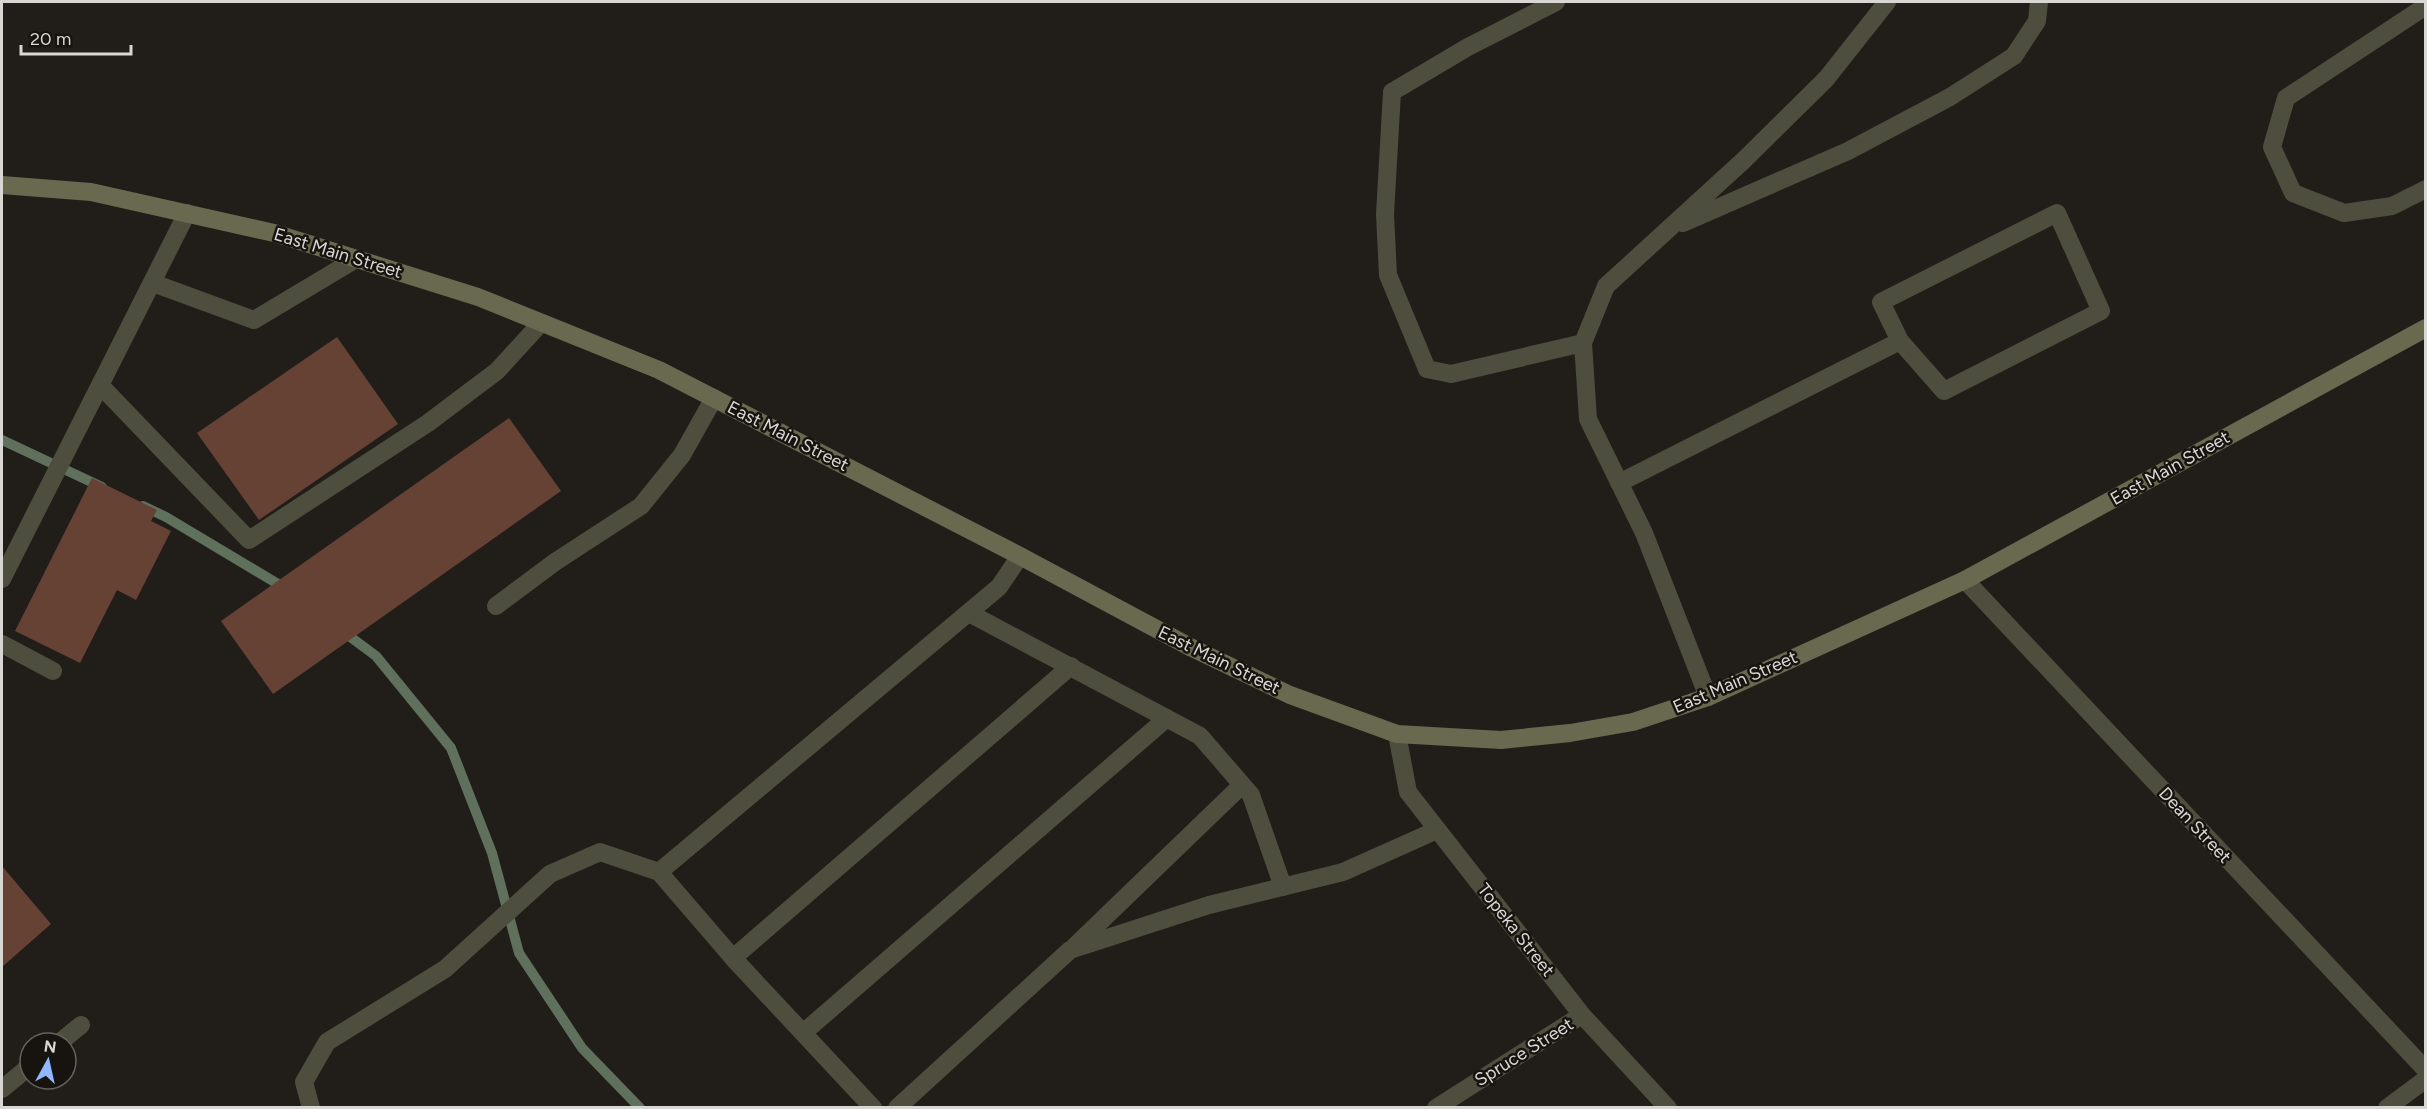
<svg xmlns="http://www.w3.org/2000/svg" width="2427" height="1109" font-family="Figtree,sans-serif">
<rect width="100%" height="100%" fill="#211d19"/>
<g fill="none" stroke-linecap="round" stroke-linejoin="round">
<path stroke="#5f705c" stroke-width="10" d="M 2,440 L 102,487
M 143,506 L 166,517 L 288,590
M 341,630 L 376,656 L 451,748 L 492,853 L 519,953 L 582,1048 L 640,1108"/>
</g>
<path fill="#664235" d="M 337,337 L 398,424 L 259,520 L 197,433 Z
M 509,418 L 561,491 L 273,694 L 221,621 Z
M 92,478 L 157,510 L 151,521 L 171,531 L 136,600 L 117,590 L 80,663 L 15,631 Z
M 2,866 L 51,924 L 2,967 Z"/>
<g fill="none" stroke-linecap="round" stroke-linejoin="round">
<path stroke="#4e4e3f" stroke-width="18" d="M 1556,2 L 1468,47 L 1392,92 L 1385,214 L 1388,275 L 1427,369 L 1451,374 L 1583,343
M 2426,6 L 2286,98 L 2272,147 L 2293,193 L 2344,213 L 2392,206 L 2426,189
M 1683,223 L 1848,151 L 1950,97 L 2014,56 L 2037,21 L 2039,2
M 153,283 L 254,320 L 356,259
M 100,385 L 249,540 L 428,423 L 497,371 L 541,323
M 1619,483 L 1900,341 L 1881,302 L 2057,213 L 2101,311 L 1944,391 L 1900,341
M 2,579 L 187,213
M 496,606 L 555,562 L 641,506 L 682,455 L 714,398
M 969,613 L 1200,736 L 1251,795 L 1283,887
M 2,644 L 53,671
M 1708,697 L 1644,533 L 1588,419 L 1583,343 L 1606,286 L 1744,160 L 1826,79 L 1887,2
M 659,872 L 999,587 L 1020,556
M 1075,946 L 1242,785
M 733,958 L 1071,666
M 803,1033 L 1167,718
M 311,1108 L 304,1082 L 327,1042 L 445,969 L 550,874 L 600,852 L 659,872 L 733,958 L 873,1108
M 897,1108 L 1070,950 L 1209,905 L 1343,872 L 1437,830"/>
<path stroke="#4e4e3f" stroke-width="18" d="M 1965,580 L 2426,1070
M 1397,734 L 1408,792 L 1582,1015 L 1668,1108
M 59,1043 L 81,1025
M 2,1089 L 30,1066
M 1436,1108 L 1582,1015
M 2387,1108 L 2426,1079"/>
<path stroke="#696950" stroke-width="18" d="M 2,185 L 91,192 L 274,233 L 478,297 L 659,370 L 1020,556 L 1192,648 L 1290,695 L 1397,734 L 1501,740 L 1570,733 L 1633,722 L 1708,697 L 1965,580 L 2426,328"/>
</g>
<g text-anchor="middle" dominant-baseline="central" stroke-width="5" stroke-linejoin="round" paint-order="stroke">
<g font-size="18" fill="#d9d7d4" stroke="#171410">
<text transform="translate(338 253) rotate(17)">East Main Street</text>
<text transform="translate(788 436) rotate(27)">East Main Street</text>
<text transform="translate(2170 468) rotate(-29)">East Main Street</text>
<text transform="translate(1219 660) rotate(26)">East Main Street</text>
<text transform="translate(1735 682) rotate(-23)">East Main Street</text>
<text transform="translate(2195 825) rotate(47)">Dean Street</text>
<text transform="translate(1516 930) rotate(52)">Topeka Street</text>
<text transform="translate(1524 1052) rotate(-32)">Spruce Street</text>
</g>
</g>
<rect width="2427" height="1109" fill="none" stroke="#d9d7d4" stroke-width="6"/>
<g transform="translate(48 1061) rotate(8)"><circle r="28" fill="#171410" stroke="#65625e" stroke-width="1.5"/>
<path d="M0-4.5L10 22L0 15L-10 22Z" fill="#91b8fd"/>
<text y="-9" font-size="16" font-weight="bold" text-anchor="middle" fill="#d9d7d4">N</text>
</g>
<path d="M21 45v9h110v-9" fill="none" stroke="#d9d7d4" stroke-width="3"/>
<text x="30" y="45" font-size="18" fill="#d9d7d4" stroke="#171410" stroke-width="4.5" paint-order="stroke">20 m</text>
</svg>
